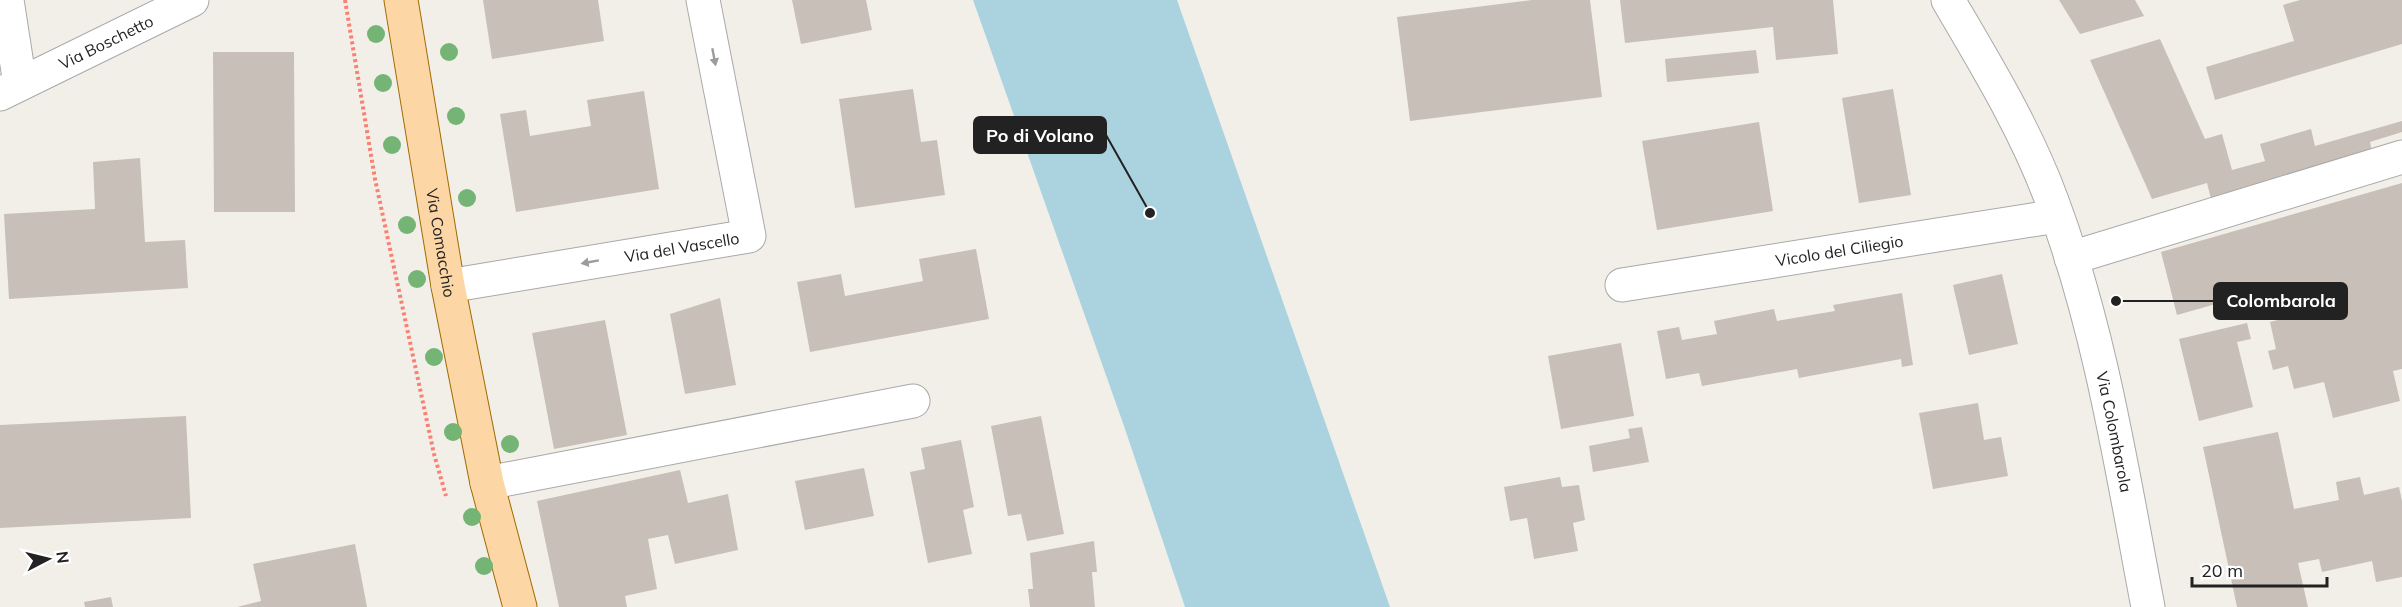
<svg xmlns="http://www.w3.org/2000/svg" width="2402" height="607" font-family="Mulish,sans-serif">
<rect width="100%" height="100%" fill="#f2efe9"/>
<path fill="#aad3df" d="M 973,0 L 1177,0 L 1390,607 L 1185,607 L 1124,426 Z"/>
<path fill="#c7bfb8" d="M 483,0 L 598,0 L 604,41 L 492,59 Z
M 792,0 L 866,0 L 872,30 L 801,44 Z
M 1532,0 L 1590,0 L 1602,97 L 1410,121 L 1397,17 Z
M 1620,0 L 1833,0 L 1838,54 L 1776,60 L 1773,27 L 1625,43 Z
M 2059,0 L 2135,0 L 2144,16 L 2080,34 Z
M 2300,0 L 2402,0 L 2402,44 L 2215,100 L 2206,67 L 2294,41 L 2283,5 Z
M 2160,39 L 2205,139 L 2222,134 L 2232,170 L 2265,161 L 2260,144 L 2311,129 L 2315,146 L 2402,121 L 2402,132 L 2370,142 L 2372,152 L 2211,199 L 2207,183 L 2152,199 L 2090,60 Z
M 1756,50 L 1759,73 L 1667,82 L 1665,59 Z
M 213,52 L 294,52 L 295,212 L 214,212 Z
M 913,89 L 921,142 L 937,140 L 945,195 L 855,208 L 839,99 Z
M 1893,89 L 1911,195 L 1859,203 L 1842,98 Z
M 644,91 L 659,189 L 516,212 L 500,114 L 526,110 L 530,136 L 591,126 L 587,100 Z
M 1759,122 L 1773,211 L 1657,230 L 1642,141 Z
M 140,158 L 145,242 L 185,240 L 188,288 L 9,299 L 4,214 L 95,209 L 93,162 Z
M 2402,183 L 2402,369 L 2393,371 L 2400,401 L 2333,418 L 2324,382 L 2294,389 L 2288,366 L 2273,370 L 2268,351 L 2276,349 L 2270,322 L 2290,317 L 2283,285 L 2177,315 L 2161,252 Z
M 976,249 L 989,319 L 810,352 L 797,282 L 841,274 L 845,296 L 923,281 L 919,259 Z
M 2002,274 L 2018,344 L 1969,355 L 1953,285 Z
M 1902,293 L 1913,365 L 1902,367 L 1901,359 L 1799,378 L 1797,369 L 1702,386 L 1699,373 L 1666,379 L 1657,331 L 1679,327 L 1682,340 L 1717,334 L 1714,321 L 1774,309 L 1777,321 L 1835,311 L 1833,305 Z
M 720,298 L 736,385 L 685,394 L 670,314 Z
M 605,320 L 627,435 L 554,449 L 532,333 Z
M 2247,323 L 2251,339 L 2237,342 L 2253,407 L 2199,421 L 2179,339 Z
M 1621,343 L 1634,416 L 1561,429 L 1548,356 Z
M 1978,403 L 1984,440 L 2001,437 L 2008,476 L 1933,489 L 1919,413 Z
M 186,416 L 191,518 L 0,528 L 0,425 Z
M 1041,416 L 1064,534 L 1027,541 L 1021,514 L 1008,516 L 991,426 Z
M 1642,427 L 1649,462 L 1593,472 L 1589,446 L 1630,438 L 1628,429 Z
M 2278,432 L 2294,509 L 2339,500 L 2336,482 L 2360,477 L 2364,495 L 2399,487 L 2402,501 L 2402,577 L 2376,582 L 2372,561 L 2322,572 L 2319,559 L 2298,563 L 2308,607 L 2237,607 L 2203,447 Z
M 961,440 L 974,507 L 963,510 L 972,554 L 928,563 L 910,472 L 925,469 L 921,448 Z
M 864,468 L 874,516 L 805,530 L 795,481 Z
M 680,470 L 688,503 L 728,494 L 738,550 L 675,564 L 668,535 L 648,539 L 657,589 L 625,596 L 627,607 L 559,607 L 537,501 Z
M 1560,477 L 1562,487 L 1579,485 L 1585,520 L 1573,523 L 1578,551 L 1534,559 L 1527,518 L 1510,521 L 1504,487 Z
M 1094,541 L 1097,572 L 1092,572 L 1095,607 L 1030,607 L 1028,589 L 1033,589 L 1030,553 Z
M 355,544 L 367,607 L 237,607 L 261,601 L 253,564 Z
M 111,597 L 113,607 L 85,607 L 84,602 Z"/>
<g fill="none" stroke-linecap="round" stroke-linejoin="round">
<g stroke="#a9a9a9" stroke-width="35">
<g id="minor">
<path d="M 7,0 L 20,84"/>
<path id="s1" d="M 1948,0 C 1986,65 2026,130 2052,201 C 2101,332 2122,471 2148,607"/>
<path id="s2" d="M 0,94 L 192,0"/>
<path d="M 2071,258 L 2402,157"/>
<path id="s3" d="M 1622,285 L 2057,216"/>
<path id="s4" d="M 448,286 L 749,236 L 703,0"/>
<path d="M 487,483 L 913,401"/>
</g>
</g>
<g stroke="#a06b00" stroke-width="35">
<g id="major">
<path id="s5" d="M 401,0 L 448,286 L 487,483 L 520,607"/>
</g>
</g>
<path stroke="#fa8072" stroke-width="4" stroke-dasharray="3 3" stroke-linecap="butt" d="M 345,0 L 375,179 L 434,454 L 446,496"/>
<use href="#minor" stroke="#fff" stroke-width="33"/>
<use href="#major" stroke="#fcd6a4" stroke-width="33"/>
</g>
<g fill="#74b475">
<circle cx="376" cy="34" r="9"/>
<circle cx="449" cy="52" r="9"/>
<circle cx="383" cy="83" r="9"/>
<circle cx="456" cy="116" r="9"/>
<circle cx="392" cy="145" r="9"/>
<circle cx="467" cy="198" r="9"/>
<circle cx="407" cy="225" r="9"/>
<circle cx="417" cy="279" r="9"/>
<circle cx="434" cy="357" r="9"/>
<circle cx="453" cy="432" r="9"/>
<circle cx="510" cy="444" r="9"/>
<circle cx="472" cy="517" r="9"/>
<circle cx="484" cy="566" r="9"/>
</g>
<defs><path id="oneway-solid" d="M-6-.8H1V-3.2L6.5 0L1 3.2V.8H-6Z" transform="scale(1.5)"/></defs>
<g fill="#9c9c9c">
<use href="#oneway-solid" transform="translate(714 57) rotate(79)"/>
<use href="#oneway-solid" transform="translate(590 262) rotate(170)"/>
</g>
<g text-anchor="middle" dominant-baseline="central" stroke-width="4.5" stroke-linejoin="round" paint-order="stroke">
<g font-size="16" fill="#222" stroke="#fff">
<text stroke="none"><textPath href="#s2" startOffset="118">Via Boschetto</textPath></text>
<text stroke="none"><textPath href="#s5" startOffset="246">Via Comacchio</textPath></text>
<text stroke="none"><textPath href="#s4" startOffset="237">Via del Vascello</textPath></text>
<text stroke="none"><textPath href="#s3" startOffset="220">Vicolo del Ciliegio</textPath></text>
<text stroke="none"><textPath href="#s1" startOffset="466">Via Colombarola</textPath></text>
</g>
</g>
<path fill="none" stroke="#222" stroke-width="2" d="M1150 213L1106 135M2116 301L2214 301"/>
<g fill="#222" stroke="#fff" stroke-width="2">
<circle cx="1150" cy="213" r="6"/>
<circle cx="2116" cy="301" r="6"/>
</g>
<g fill="#222" stroke="#222" stroke-width="2">
<rect x="974" y="117" width="132" height="36" rx="6"/>
<rect x="2214" y="283" width="133" height="36" rx="6"/>
</g>
<g font-size="18" text-anchor="middle" font-weight="bold" fill="#fff">
<text x="1040" y="142">Po di Volano</text>
<text x="2281" y="307">Colombarola</text>
</g>
<g transform="translate(48 559) rotate(83)" stroke="#ffffff" stroke-width="4.5" paint-order="stroke">
<path d="M0-4.5L10 22L0 15L-10 22Z" fill="#222222"/>
<text y="-9" font-size="16" font-weight="bold" text-anchor="middle" fill="#222222">N</text>
</g>
<path d="M2192 577v9h135v-9" fill="none" stroke="#222222" stroke-width="3"/>
<text x="2201" y="577" font-size="18" fill="#222222" stroke="#ffffff" stroke-width="4.5" paint-order="stroke">20 m</text>
</svg>
